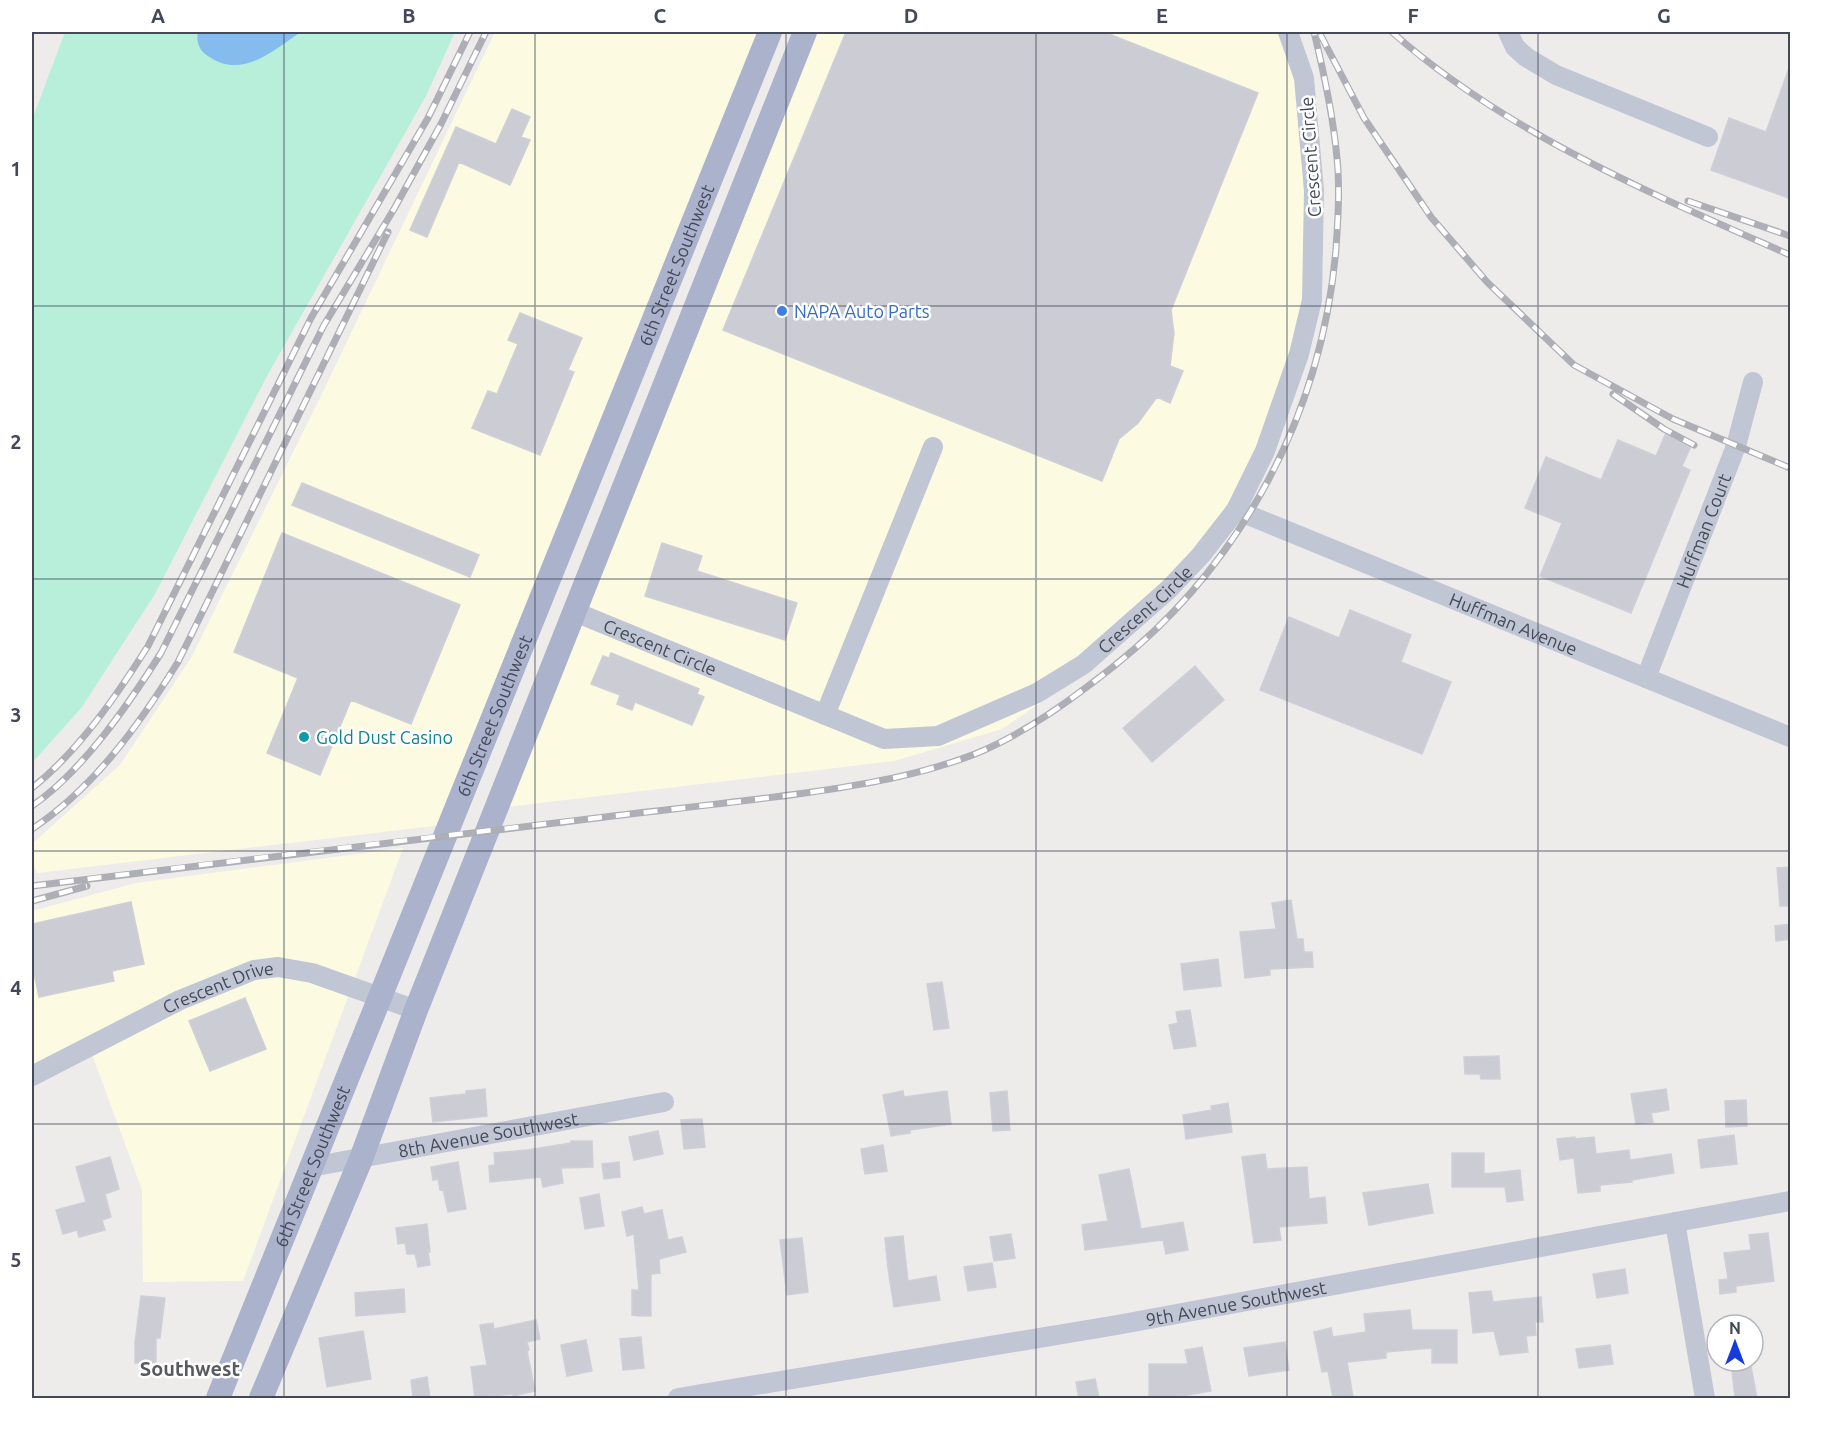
<svg xmlns="http://www.w3.org/2000/svg" width="1822" height="1430" font-family="Ubuntu,sans-serif">
<rect width="100%" height="100%" fill="#eeeceb"/>
<path fill="#fcfbe2" d="M 495,32 L 769,32 L 451,824 L 37,873 L 32,863 L 32,844 L 120,765 L 191,658 L 320,398 Z
M 805,32 L 1294,32 L 1317,100 L 1323,266 L 1291,407 L 1222,544 L 1100,662 L 1002,729 L 894,761 L 497,808 Z
M 403,848 L 243,1281 L 143,1282 L 142,1190 L 89,1046 L 32,1077 L 32,911 L 136,883 Z"/>
<path fill="#b7efdb" d="M 65,32 L 455,32 L 426,96 L 267,376 L 155,594 L 82,707 L 32,763 L 32,120 Z"/>
<path fill="#83bced" d="M 198,32 L 301,32 C 272,51 242,80 208,56 C 199,51 196,41 198,32 Z"/>
<path fill="#cbccd4" stroke="#cfcfd8" stroke-width="1.5" d="M 846,32 L 1104,32 L 1258,93 L 1171,310 L 1174,333 L 1170,366 L 1183,371 L 1170,403 L 1157,397 L 1138,423 L 1119,439 L 1102,481 L 723,330 Z
M 1789,68 L 1791,69 L 1791,199 L 1711,170 L 1729,118 L 1766,132 Z
M 512,109 L 530,117 L 521,137 L 530,140 L 510,185 L 459,162 L 427,237 L 410,230 L 456,127 L 496,144 Z
M 520,313 L 582,338 L 568,370 L 574,372 L 540,455 L 472,428 L 488,391 L 497,394 L 518,344 L 508,340 Z
M 1667,430 L 1692,444 L 1682,466 L 1690,470 L 1631,613 L 1540,576 L 1562,523 L 1525,508 L 1546,457 L 1601,480 L 1618,440 L 1656,456 Z
M 302,483 L 479,555 L 470,577 L 292,505 Z
M 282,533 L 460,605 L 411,724 L 351,700 L 320,775 L 267,753 L 298,678 L 234,652 Z
M 662,543 L 702,556 L 697,571 L 797,603 L 785,640 L 645,596 Z
M 1350,610 L 1411,635 L 1401,662 L 1451,682 L 1422,754 L 1260,690 L 1289,617 L 1339,638 Z
M 611,653 L 699,689 L 697,694 L 704,697 L 692,725 L 635,702 L 632,710 L 617,704 L 620,695 L 591,684 L 603,656 L 609,658 Z
M 1195,666 L 1224,700 L 1152,762 L 1123,728 Z
M 1791,867 L 1791,906 L 1780,906 L 1777,868 Z
M 1291,900 L 1297,939 L 1303,939 L 1304,952 L 1312,952 L 1313,967 L 1270,969 L 1270,975 L 1245,978 L 1240,932 L 1276,929 L 1272,903 Z
M 131,902 L 144,964 L 112,971 L 114,981 L 39,997 L 32,963 L 32,924 Z
M 1791,924 L 1791,939 L 1776,941 L 1775,926 Z
M 1218,959 L 1221,986 L 1184,990 L 1181,964 Z
M 942,982 L 949,1028 L 934,1030 L 927,984 Z
M 245,998 L 266,1049 L 210,1071 L 189,1021 Z
M 1190,1010 L 1196,1046 L 1174,1049 L 1169,1025 L 1178,1023 L 1176,1012 Z
M 1499,1056 L 1500,1079 L 1481,1079 L 1480,1074 L 1465,1074 L 1464,1057 Z
M 485,1089 L 487,1116 L 433,1122 L 430,1098 L 466,1094 L 466,1091 Z
M 1666,1089 L 1669,1110 L 1651,1113 L 1653,1122 L 1636,1124 L 1631,1094 Z
M 903,1091 L 904,1097 L 947,1091 L 951,1124 L 910,1130 L 910,1133 L 891,1136 L 883,1095 Z
M 1007,1091 L 1010,1130 L 993,1131 L 990,1093 Z
M 1746,1100 L 1747,1126 L 1726,1127 L 1725,1101 Z
M 1228,1103 L 1232,1132 L 1186,1139 L 1183,1115 L 1212,1110 L 1211,1106 Z
M 702,1119 L 705,1147 L 684,1149 L 681,1120 Z
M 658,1131 L 663,1154 L 634,1160 L 629,1137 Z
M 1734,1135 L 1737,1164 L 1701,1168 L 1698,1140 Z
M 1575,1137 L 1575,1139 L 1594,1137 L 1596,1154 L 1629,1150 L 1630,1160 L 1671,1154 L 1674,1173 L 1632,1180 L 1632,1182 L 1600,1185 L 1600,1191 L 1578,1193 L 1574,1158 L 1560,1160 L 1557,1139 Z
M 571,1141 L 592,1141 L 593,1167 L 561,1168 L 563,1183 L 543,1187 L 541,1177 L 490,1182 L 489,1166 L 495,1165 L 494,1153 L 527,1150 L 571,1143 Z
M 883,1145 L 887,1171 L 865,1174 L 861,1149 Z
M 1452,1153 L 1484,1153 L 1484,1174 L 1520,1170 L 1523,1200 L 1507,1202 L 1505,1187 L 1452,1187 Z
M 1265,1154 L 1267,1169 L 1307,1167 L 1309,1199 L 1325,1197 L 1327,1223 L 1279,1227 L 1281,1240 L 1254,1243 L 1242,1157 Z
M 110,1157 L 119,1189 L 105,1194 L 111,1217 L 102,1220 L 105,1230 L 79,1237 L 77,1230 L 63,1234 L 56,1210 L 86,1202 L 76,1167 Z
M 458,1162 L 466,1209 L 448,1212 L 443,1189 L 440,1190 L 438,1179 L 433,1180 L 431,1167 Z
M 619,1162 L 620,1177 L 604,1179 L 602,1164 Z
M 1129,1169 L 1141,1229 L 1183,1222 L 1188,1250 L 1166,1254 L 1163,1240 L 1085,1250 L 1082,1225 L 1108,1221 L 1099,1175 Z
M 1428,1184 L 1433,1213 L 1369,1225 L 1363,1193 Z
M 599,1194 L 604,1226 L 585,1229 L 580,1198 Z
M 642,1207 L 644,1214 L 662,1210 L 668,1240 L 682,1237 L 686,1252 L 659,1259 L 660,1273 L 651,1274 L 651,1316 L 641,1316 L 632,1315 L 632,1290 L 639,1290 L 634,1234 L 627,1236 L 622,1212 Z
M 427,1224 L 430,1252 L 428,1252 L 430,1265 L 418,1267 L 415,1254 L 407,1254 L 405,1243 L 398,1244 L 396,1228 Z
M 1768,1233 L 1774,1281 L 1736,1286 L 1736,1292 L 1720,1294 L 1719,1280 L 1728,1279 L 1724,1253 L 1751,1250 L 1749,1235 Z
M 1011,1234 L 1015,1258 L 994,1261 L 990,1237 Z
M 903,1236 L 908,1281 L 936,1276 L 940,1300 L 894,1307 L 888,1269 L 885,1238 Z
M 802,1238 L 808,1292 L 787,1295 L 780,1240 Z
M 992,1263 L 996,1287 L 968,1291 L 964,1267 Z
M 1625,1269 L 1628,1293 L 1597,1298 L 1593,1274 Z
M 404,1289 L 405,1312 L 356,1316 L 355,1293 Z
M 1491,1291 L 1493,1302 L 1541,1297 L 1543,1322 L 1535,1322 L 1536,1335 L 1526,1336 L 1528,1352 L 1500,1355 L 1494,1331 L 1473,1333 L 1469,1293 Z
M 141,1296 L 165,1298 L 160,1338 L 156,1338 L 156,1363 L 135,1363 L 135,1342 Z
M 1410,1310 L 1412,1330 L 1457,1330 L 1457,1363 L 1432,1363 L 1432,1348 L 1386,1352 L 1386,1358 L 1347,1362 L 1353,1397 L 1333,1398 L 1328,1371 L 1322,1372 L 1314,1332 L 1331,1328 L 1333,1337 L 1366,1332 L 1364,1314 Z
M 536,1320 L 540,1339 L 527,1342 L 529,1350 L 527,1351 L 535,1391 L 513,1396 L 513,1394 L 475,1398 L 471,1367 L 487,1365 L 480,1325 L 493,1323 L 494,1329 Z
M 363,1331 L 371,1379 L 327,1387 L 319,1338 Z
M 641,1337 L 644,1368 L 623,1370 L 620,1339 Z
M 586,1340 L 592,1371 L 567,1376 L 561,1345 Z
M 1285,1342 L 1289,1370 L 1249,1376 L 1244,1348 Z
M 1610,1345 L 1613,1364 L 1579,1368 L 1576,1349 Z
M 1202,1347 L 1211,1391 L 1171,1398 L 1149,1398 L 1149,1364 L 1188,1364 L 1185,1350 Z
M 1731,1361 L 1750,1361 L 1757,1398 L 1735,1398 Z
M 427,1377 L 430,1398 L 413,1398 L 411,1380 Z
M 1095,1379 L 1099,1398 L 1079,1398 L 1076,1382 Z"/>
<g fill="none" stroke-linecap="round" stroke-linejoin="round">
<g stroke="#c1c6d4" stroke-width="20">
<path d="M 1508,32 L 1515,47 L 1526,57 L 1556,75 L 1708,137"/>
<path id="s1" d="M 1236,510 L 1790,737"/>
<path id="s2" d="M 575,612 L 884,739 L 938,736 L 1037,693 L 1084,664 L 1169,589 L 1201,555 L 1236,510 L 1265,451 L 1299,354 L 1312,300 L 1314,191 L 1304,78 L 1288,32"/>
<path id="s3" d="M 1646,678 L 1736,446 L 1753,382"/>
<path d="M 825,715 L 933,447"/>
<path id="s4" d="M 32,1076 L 180,1000 L 254,970 L 278,967 L 312,973 L 416,1010"/>
<path id="s5" d="M 311,1167 L 664,1102"/>
<path d="M 1675,1222 L 1705,1398"/>
<path id="s6" d="M 678,1398 L 1117,1325 L 1790,1201"/>
</g>
<g stroke="#aab2cc" stroke-width="24">
<path id="s7" d="M 218,1398 L 770,32"/>
<path d="M 261,1398 L 361,1159 L 416,1010 L 805,32"/>
</g>
<g stroke="#adaeb6" stroke-width="7">
<path id="rail" d="M 1392,32 C 1506,133 1652,194 1790,255
M 1320,34 L 1364,118 L 1431,217 L 1487,282 L 1574,365 L 1673,419 L 1790,468
M 1688,201 L 1790,236
M 1613,394 L 1664,429 L 1694,445
M 32,788 C 78,752 117,695 148,646 L 311,318 L 428,118 L 470,32
M 32,806 C 83,771 128,705 161,653 L 324,325 L 394,209 L 441,124 L 486,32
M 32,829 C 94,788 139,725 178,662 L 388,232
M 32,886 C 223,862 414,839 605,817 C 672,809 739,802 805,793 C 862,785 921,775 975,754 C 1026,733 1071,700 1114,666 C 1243,563 1322,413 1336,249 C 1338,219 1340,188 1337,158 C 1333,115 1324,73 1314,32
M 32,901 L 87,886"/>
</g>
<use href="#rail" stroke="#fff" stroke-width="4.5" stroke-dasharray="14" stroke-linecap="butt"/>
</g>
<path fill="none" stroke="#444959" stroke-width="1.5" stroke-opacity="0.55" d="M 284,32 L 284,1398M 535,32 L 535,1398M 786,32 L 786,1398M 1036,32 L 1036,1398M 1287,32 L 1287,1398M 1538,32 L 1538,1398M 32,306 L 1790,306M 32,579 L 1790,579M 32,851 L 1790,851M 32,1124 L 1790,1124"/>
<circle fill="#3f7fe0" stroke="#fff" stroke-width="2" cx="782" cy="311" r="6"/>
<circle fill="#0f9aa8" stroke="#fff" stroke-width="2" cx="304" cy="737" r="6"/>
<g text-anchor="middle" dominant-baseline="central" stroke-width="5" stroke-linejoin="round" paint-order="stroke">
<g font-size="18" fill="#444959" stroke="#fff">
<text transform="translate(1310 157) rotate(-94)">Crescent Circle</text>
<text stroke="none"><textPath href="#s7" startOffset="1222">6th Street Southwest</textPath></text>
<text stroke="none"><textPath href="#s3" startOffset="158">Huffman Court</textPath></text>
<text stroke="none"><textPath href="#s2" startOffset="633">Crescent Circle</textPath></text>
<text stroke="none"><textPath href="#s1" startOffset="300">Huffman Avenue</textPath></text>
<text stroke="none"><textPath href="#s2" startOffset="92">Crescent Circle</textPath></text>
<text stroke="none"><textPath href="#s7" startOffset="736">6th Street Southwest</textPath></text>
<text stroke="none"><textPath href="#s4" startOffset="207">Crescent Drive</textPath></text>
<text stroke="none"><textPath href="#s5" startOffset="180">8th Avenue Southwest</textPath></text>
<text stroke="none"><textPath href="#s7" startOffset="250">6th Street Southwest</textPath></text>
<text stroke="none"><textPath href="#s6" startOffset="566">9th Avenue Southwest</textPath></text>
</g>
<g font-size="18" fill="#366cbe" stroke="#fff" text-anchor="start">
<text x="794" y="311">NAPA Auto Parts</text>
</g>
<g font-size="18" fill="#0d838f" stroke="#fff" text-anchor="start">
<text x="316" y="737">Gold Dust Casino</text>
</g>
<g font-size="20" font-weight="bold" fill="#585a60" stroke="#fff">
<text x="190" y="1368">Southwest</text>
</g>
</g>
<rect width="1822" height="1430" fill="none" stroke="#ffffff" stroke-width="66"/>
<g transform="translate(1735 1343)"><circle r="28" fill="#ffffff" stroke="#b4b6bd" stroke-width="1.5"/>
<path d="M0-4.5L10 22L0 15L-10 22Z" fill="#153ade"/>
<text y="-9" font-size="16" font-weight="bold" text-anchor="middle" fill="#444959">N</text>
</g>
<rect x="33" y="33" width="1756" height="1364" fill="none" stroke="#444959" stroke-width="2"/>
<g font-size="20" text-anchor="middle" font-weight="bold" fill="#444959">
<text x="158" y="23">A</text>
<text x="409" y="23">B</text>
<text x="660" y="23">C</text>
<text x="911" y="23">D</text>
<text x="1162" y="23">E</text>
<text x="1413" y="23">F</text>
<text x="1664" y="23">G</text>
<text x="16" y="176">1</text>
<text x="16" y="449">2</text>
<text x="16" y="722">3</text>
<text x="16" y="995">4</text>
<text x="16" y="1267">5</text>
</g>
</svg>
